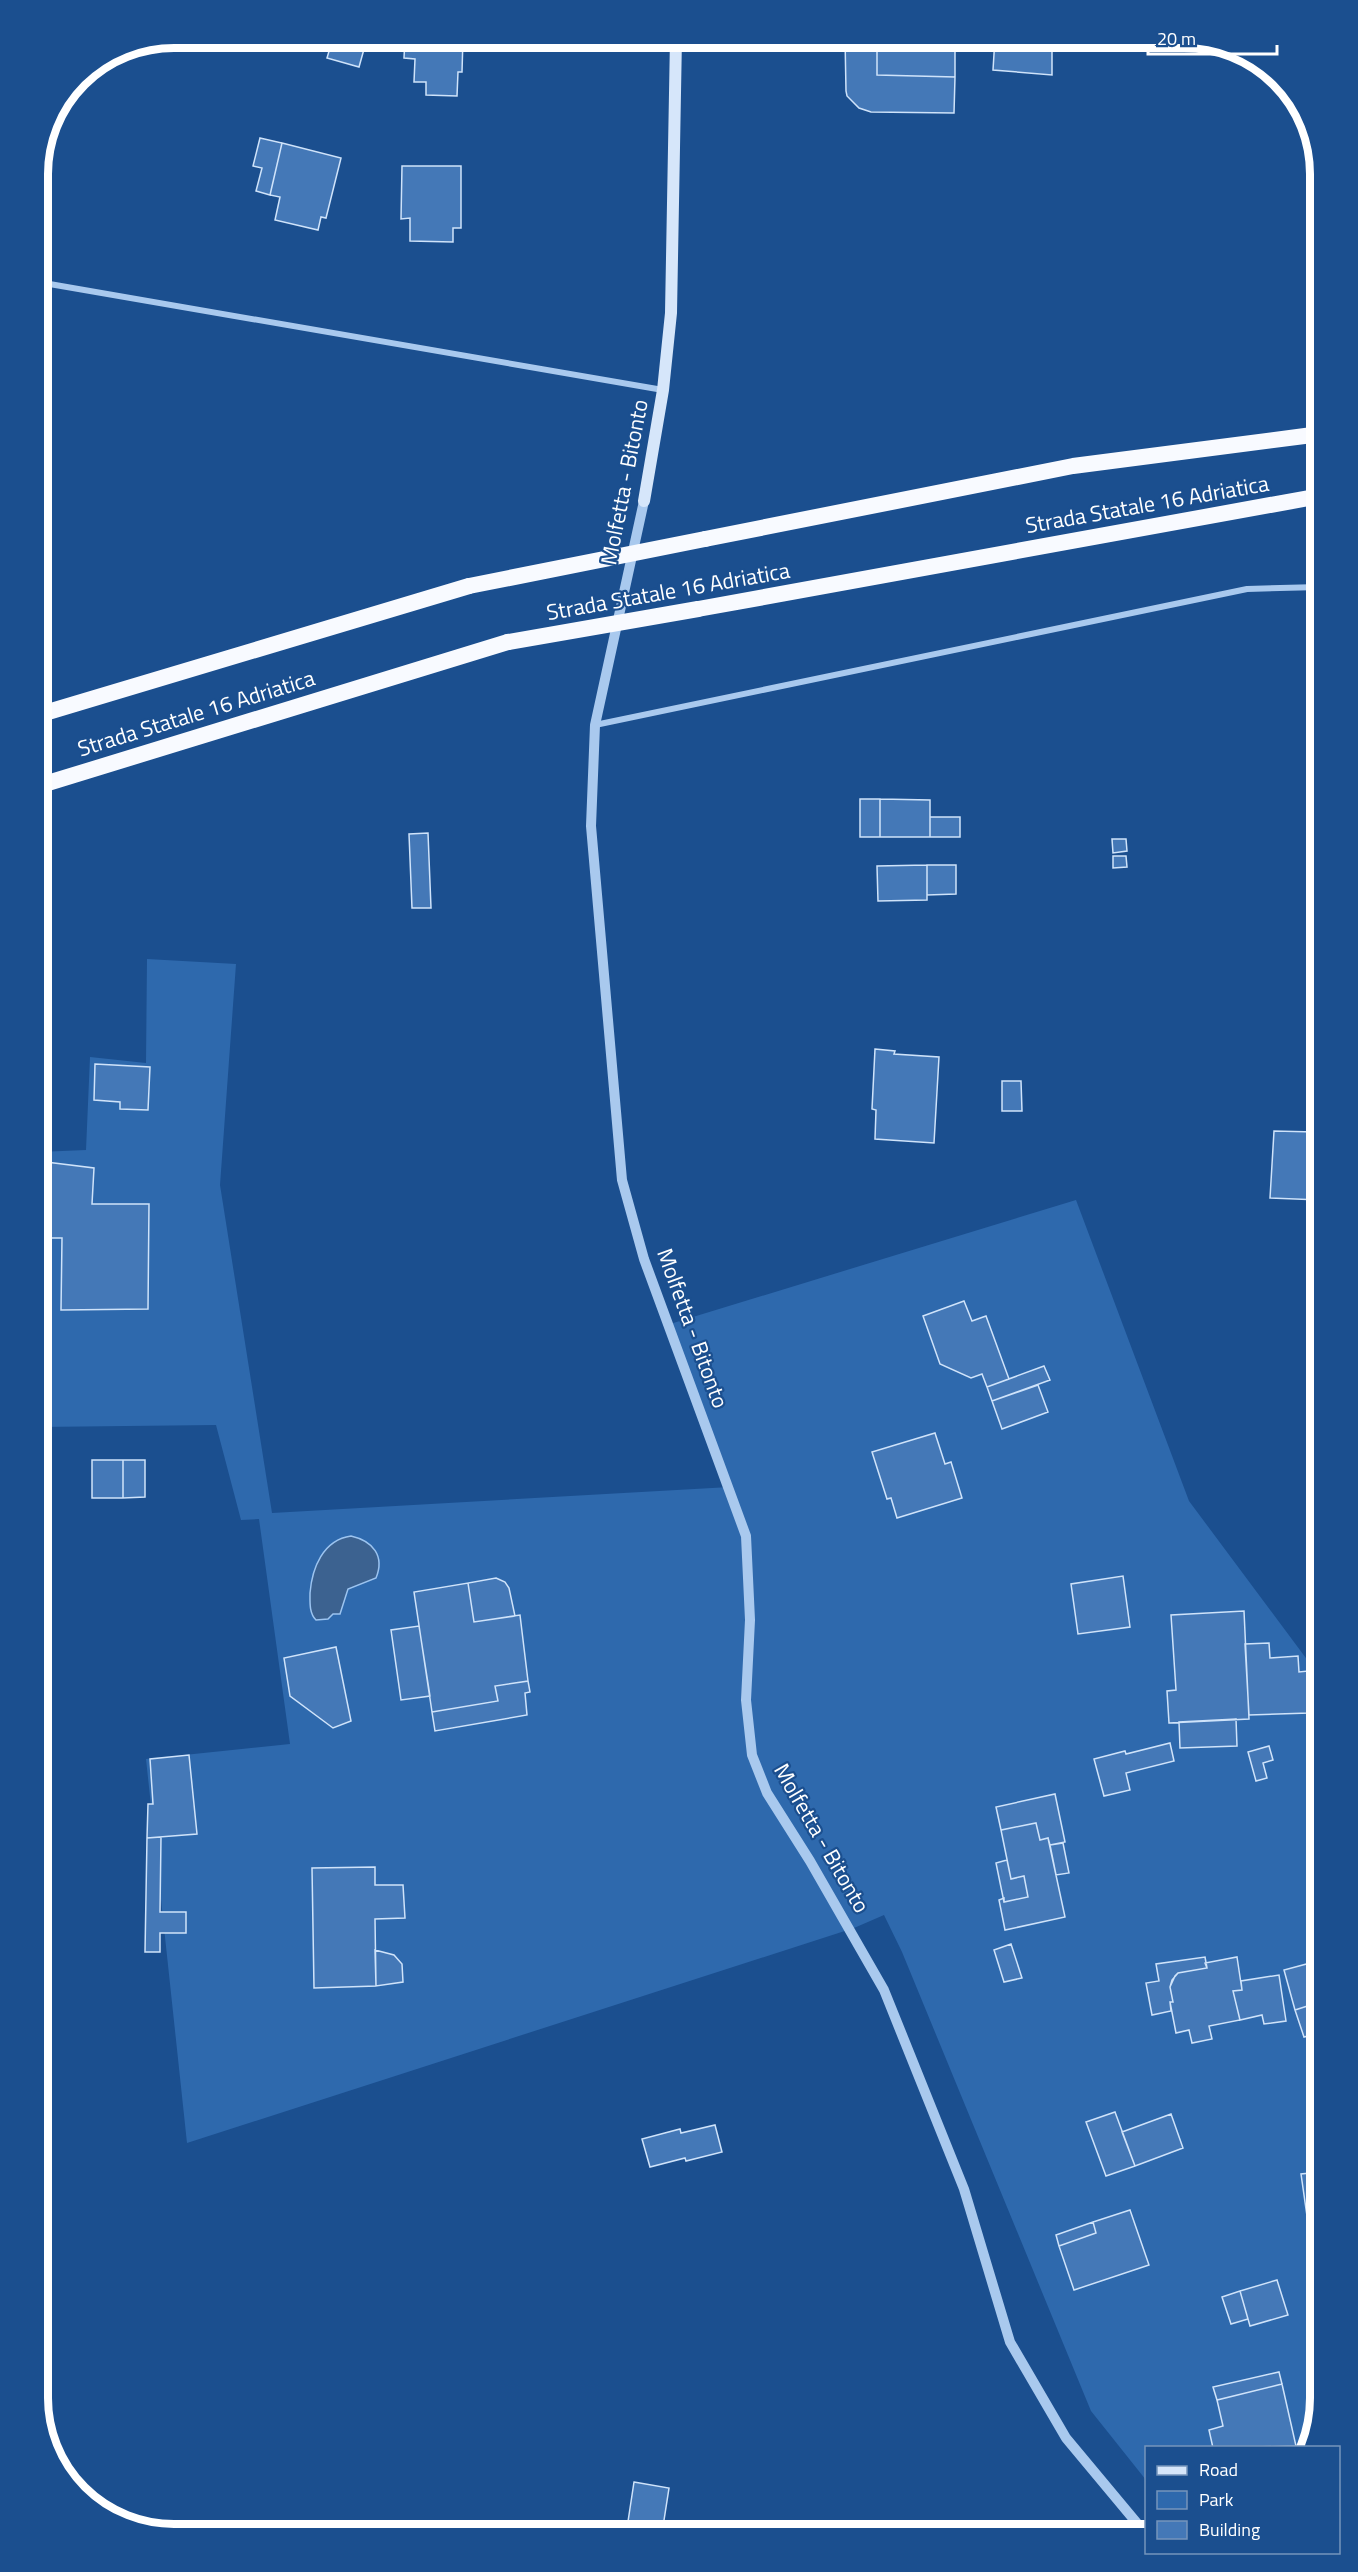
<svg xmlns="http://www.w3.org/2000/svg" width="1358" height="2572" font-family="'Titillium Web',sans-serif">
<rect width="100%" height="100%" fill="#1b4f8f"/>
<path fill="#2e69ad" d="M 147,959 L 236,964 L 220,1185 L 272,1513 L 730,1487 L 670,1324 L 1076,1200 L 1189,1501 L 1320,1677 L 1320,2398 L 1306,2447 L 1146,2448 L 1146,2480 L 1091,2411 L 902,1952 L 884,1915 L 854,1928 L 187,2143 L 146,1759 L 290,1744 L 259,1519 L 241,1520 L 216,1425 L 38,1427 L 38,1152 L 86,1150 L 90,1057 L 146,1063 Z"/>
<path fill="#3c6290" stroke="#9cc4f0" stroke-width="1.5" d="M 351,1536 C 373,1541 385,1556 376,1578 L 348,1589 L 340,1614 L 333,1614 L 328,1619 L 316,1620 C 309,1613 310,1602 310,1593 C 312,1568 323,1540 351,1536 Z"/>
<path fill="#4478b7" stroke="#cfe3fa" stroke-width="1.5" d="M 323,38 L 374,38 L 372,44 L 366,42 L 359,67 L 327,58 L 330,48 L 321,45 Z
M 405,38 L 463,38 L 462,72 L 458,72 L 457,96 L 426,95 L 426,82 L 414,82 L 415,59 L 404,58 Z
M 845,38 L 877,38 L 877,75 L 955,77 L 954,113 L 871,112 L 859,108 L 847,96 L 846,91 Z
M 877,38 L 955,38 L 955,77 L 877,75 Z
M 995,38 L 1052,41 L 1052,75 L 993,70 Z
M 1014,38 L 1052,38 L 1052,41 Z
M 260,138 L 282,143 L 270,195 L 256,191 L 262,168 L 253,166 Z
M 282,143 L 341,158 L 326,218 L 321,217 L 318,230 L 275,220 L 280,197 L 270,195 Z
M 402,166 L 461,166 L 461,228 L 453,228 L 453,242 L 410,241 L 410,218 L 401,219 Z
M 860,799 L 880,799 L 880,837 L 860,837 Z
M 880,799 L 930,800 L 930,837 L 880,837 Z
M 930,817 L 960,817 L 960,837 L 930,837 Z
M 428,833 L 431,908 L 412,908 L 409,834 Z
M 1112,839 L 1126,839 L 1127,851 L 1113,853 Z
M 1113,856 L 1126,856 L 1127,867 L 1113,868 Z
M 927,865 L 956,865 L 956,894 L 927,895 Z
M 927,865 L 927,900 L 878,901 L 877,866 Z
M 875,1049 L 895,1051 L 894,1054 L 939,1057 L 934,1143 L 875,1139 L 876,1110 L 872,1109 Z
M 95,1064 L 150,1067 L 148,1110 L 120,1109 L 120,1102 L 94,1100 Z
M 1002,1081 L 1021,1081 L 1022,1111 L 1002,1111 Z
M 1318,1083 L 1320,1083 L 1320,1200 L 1270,1198 L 1274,1131 L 1315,1132 Z
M 38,1161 L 94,1168 L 92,1204 L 149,1204 L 148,1309 L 61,1310 L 62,1238 L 38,1238 Z
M 964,1301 L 972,1321 L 986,1316 L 1009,1379 L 987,1387 L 982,1374 L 971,1378 L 940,1364 L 923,1316 Z
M 1044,1366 L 1050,1380 L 992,1401 L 987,1387 Z
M 1038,1385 L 1048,1412 L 1002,1429 L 992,1401 Z
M 935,1433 L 945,1464 L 951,1462 L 962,1498 L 897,1518 L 891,1498 L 887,1499 L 872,1452 Z
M 92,1460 L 123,1460 L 123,1498 L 92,1498 Z
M 123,1460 L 145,1460 L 145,1497 L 123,1498 Z
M 1123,1576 L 1130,1627 L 1078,1634 L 1071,1584 Z
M 496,1578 L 505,1582 L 509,1588 L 515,1616 L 474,1622 L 468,1583 Z
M 468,1583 L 474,1622 L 520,1615 L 528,1681 L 495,1686 L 498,1701 L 432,1712 L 414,1592 Z
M 1244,1611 L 1249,1719 L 1169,1723 L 1167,1691 L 1176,1690 L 1171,1615 Z
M 419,1626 L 430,1696 L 401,1700 L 391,1630 Z
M 1269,1643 L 1270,1658 L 1298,1656 L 1299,1672 L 1308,1671 L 1309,1713 L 1249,1715 L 1245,1644 Z
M 336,1647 L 351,1721 L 333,1728 L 290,1696 L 284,1658 Z
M 528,1681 L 530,1692 L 525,1693 L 527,1715 L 435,1731 L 432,1712 L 498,1701 L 495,1686 Z
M 1236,1719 L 1237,1746 L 1180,1748 L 1179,1722 Z
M 1170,1743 L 1174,1761 L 1126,1773 L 1130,1790 L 1104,1796 L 1094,1759 L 1125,1751 L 1126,1754 Z
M 1269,1746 L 1273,1760 L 1263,1763 L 1267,1778 L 1256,1781 L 1248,1752 Z
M 189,1755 L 197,1834 L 147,1838 L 148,1804 L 153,1804 L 150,1759 Z
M 1055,1794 L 1065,1842 L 1050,1845 L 1048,1838 L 1040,1840 L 1036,1823 L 1001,1830 L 996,1807 Z
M 1036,1823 L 1040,1840 L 1048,1838 L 1065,1917 L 1005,1930 L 999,1900 L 1004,1898 L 1004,1902 L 1028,1897 L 1024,1876 L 1011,1879 L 1001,1830 Z
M 161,1837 L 160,1912 L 186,1912 L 186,1933 L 160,1933 L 160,1952 L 145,1952 L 147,1838 Z
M 1063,1843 L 1069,1873 L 1056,1875 L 1050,1845 Z
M 1007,1860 L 1011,1879 L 1024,1876 L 1028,1897 L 1004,1902 L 996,1863 Z
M 375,1867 L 375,1885 L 403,1885 L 405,1918 L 375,1919 L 376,1986 L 314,1988 L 312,1868 Z
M 1011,1944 L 1022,1978 L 1004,1982 L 994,1950 Z
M 375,1950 L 394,1955 L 402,1964 L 403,1982 L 376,1986 Z
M 1205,1957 L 1207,1968 L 1178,1973 L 1172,1980 L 1170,1987 L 1173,2002 L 1170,2002 L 1171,2011 L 1152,2015 L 1146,1983 L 1159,1981 L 1156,1964 Z
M 1237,1957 L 1242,1990 L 1233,1991 L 1240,2020 L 1209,2026 L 1212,2039 L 1192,2043 L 1189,2030 L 1176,2033 L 1170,2002 L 1173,2002 L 1170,1987 L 1175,1976 L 1178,1973 L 1207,1968 L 1205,1963 Z
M 1314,1962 L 1320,1983 L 1320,2002 L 1295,2010 L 1284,1970 Z
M 1279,1975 L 1286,2021 L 1264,2024 L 1262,2015 L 1240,2020 L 1233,1991 L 1242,1990 L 1241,1981 Z
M 1320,2002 L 1320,2033 L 1304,2037 L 1295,2010 Z
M 1115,2112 L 1135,2166 L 1106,2176 L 1086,2122 Z
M 1171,2114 L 1183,2148 L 1135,2166 L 1122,2132 Z
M 715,2125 L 722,2152 L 686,2161 L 685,2158 L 650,2167 L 642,2139 L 680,2129 L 681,2133 Z
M 1320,2172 L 1320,2251 L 1312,2251 L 1301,2174 Z
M 1130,2210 L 1149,2265 L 1074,2290 L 1059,2246 L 1096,2233 L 1093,2222 Z
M 1093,2222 L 1096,2233 L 1059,2246 L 1056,2235 Z
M 1277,2280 L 1288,2315 L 1250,2326 L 1240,2291 Z
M 1240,2291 L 1248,2319 L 1231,2324 L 1222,2297 Z
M 1279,2372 L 1282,2384 L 1217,2400 L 1213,2387 Z
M 1282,2384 L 1296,2446 L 1213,2448 L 1209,2430 L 1223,2426 L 1217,2400 Z
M 634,2482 L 669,2488 L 662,2533 L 627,2528 Z"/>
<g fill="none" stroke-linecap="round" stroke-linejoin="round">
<path stroke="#a9c9ee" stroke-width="6" d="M 38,282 L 663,390
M 595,725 L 1247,589 L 1320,587"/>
<path stroke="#a9c9ee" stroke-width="10" d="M 644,501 L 595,725 L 591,826 L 622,1180 L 644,1259 L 746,1536 L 750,1620 L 746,1700 L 752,1755 L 767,1793 L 810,1861 L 884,1990 L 964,2189 L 1010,2342 L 1066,2438 L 1146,2534"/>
<path stroke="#d6e6fa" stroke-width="12" d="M 644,501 L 663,390 L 671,313 L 676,38"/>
<path stroke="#f8faff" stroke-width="16" d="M 705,539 L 1073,466 L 1320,434
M 698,609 L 1320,496
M 38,715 L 469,586
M 38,786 L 508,642"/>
<path stroke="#f8faff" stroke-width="16" d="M 469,586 L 705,539
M 508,642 L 698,609"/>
</g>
<g text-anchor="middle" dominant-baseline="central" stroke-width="4.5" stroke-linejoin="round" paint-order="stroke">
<g font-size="22" fill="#fff" stroke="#1b4f8f">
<text transform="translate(624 482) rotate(-79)">Molfetta - Bitonto</text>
<text transform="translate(1147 504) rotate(-10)">Strada Statale 16 Adriatica</text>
<text transform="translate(668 591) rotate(-10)">Strada Statale 16 Adriatica</text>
<text transform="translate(196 713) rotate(-17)">Strada Statale 16 Adriatica</text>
<text transform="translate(693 1328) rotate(70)">Molfetta - Bitonto</text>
<text transform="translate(822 1838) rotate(60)">Molfetta - Bitonto</text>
</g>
</g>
<path d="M0 0H1358V2572H0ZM174 48H1184A126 126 0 0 1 1310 174V2398A126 126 0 0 1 1184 2524H174A126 126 0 0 1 48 2398V174A126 126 0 0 1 174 48Z" fill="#1b4f8f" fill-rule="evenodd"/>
<path fill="none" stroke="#fff" stroke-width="8" d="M174 48H1184A126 126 0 0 1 1310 174V2398A126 126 0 0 1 1184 2524H174A126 126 0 0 1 48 2398V174A126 126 0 0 1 174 48Z"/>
<rect x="1145" y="2446" width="195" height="108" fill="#1b4f8f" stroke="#7695bc" stroke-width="1.5"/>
<rect x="1157" y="2466" width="30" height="9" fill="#d6e6fa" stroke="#7695bc" stroke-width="1.5"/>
<text x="1199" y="2476" font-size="18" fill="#ffffff">Road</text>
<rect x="1157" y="2491" width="30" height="18" fill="#2e69ad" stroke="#7695bc" stroke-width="1.5"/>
<text x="1199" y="2506" font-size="18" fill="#ffffff">Park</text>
<rect x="1157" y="2521" width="30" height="18" fill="#4478b7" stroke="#7695bc" stroke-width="1.5"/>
<text x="1199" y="2536" font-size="18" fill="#ffffff">Building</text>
<path d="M1148 45v9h129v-9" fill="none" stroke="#ffffff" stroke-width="3"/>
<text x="1157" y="45" font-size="18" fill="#ffffff" stroke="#1b4f8f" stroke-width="4.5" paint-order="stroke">20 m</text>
</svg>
